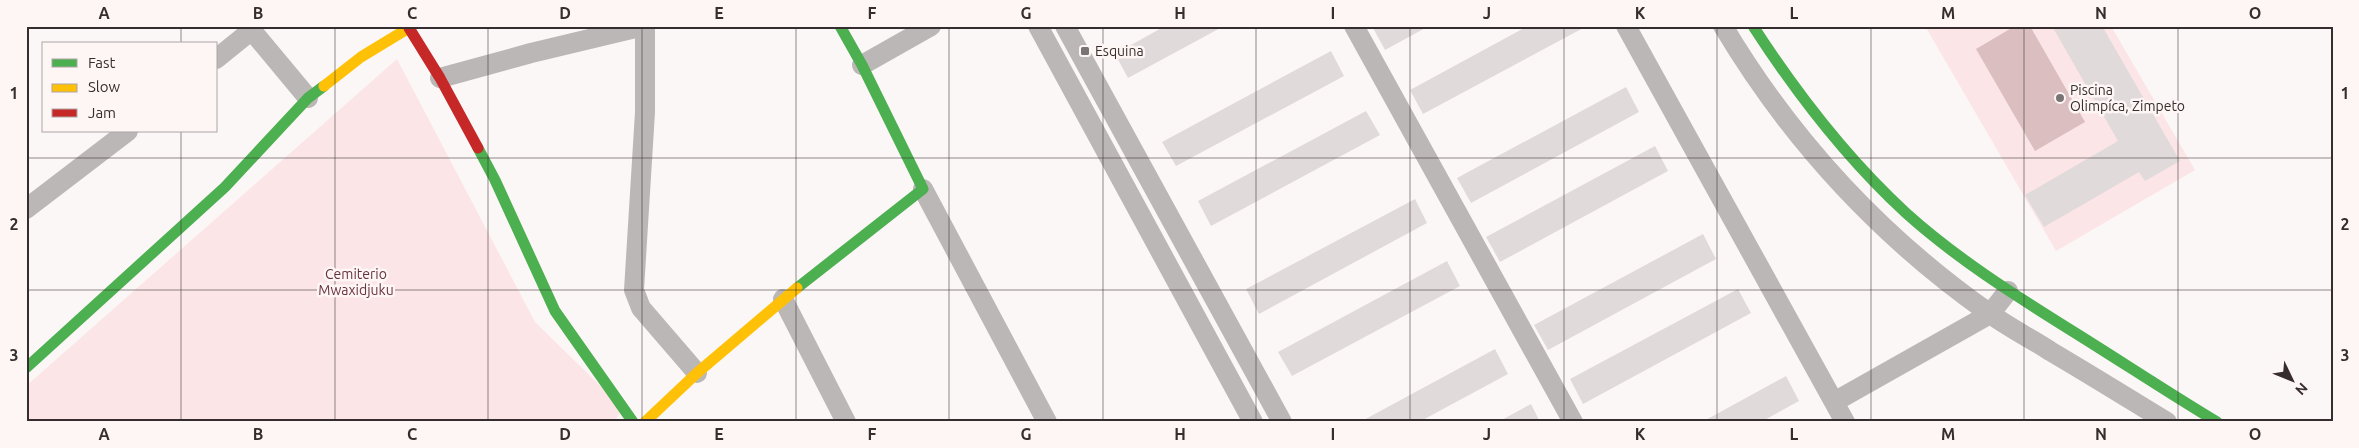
<svg xmlns="http://www.w3.org/2000/svg" width="2359" height="448" font-family="Ubuntu,sans-serif">
<rect width="100%" height="100%" fill="#fcf7f7"/>
<path fill="#fbe5e6" d="M 1925,26 L 2111,26 L 2195,170 L 2056,251 Z
M 397,59 L 535,322 L 623,408 L 614,422 L 26,422 L 26,386 Z"/>
<path fill="#dabec0" d="M 2015,26 L 2030,26 L 2085,122 L 2035,151 L 1976,49 Z"/>
<path fill="#e1dadb" d="M 1165,26 L 1224,26 L 1128,78 L 1115,54 Z
M 1372,26 L 1429,26 L 1385,50 Z
M 1528,26 L 1587,26 L 1423,114 L 1410,90 Z
M 2052,26 L 2102,26 L 2180,161 L 2145,181 L 2139,172 L 2044,227 L 2025,195 L 2118,141 Z
M 1331,51 L 1344,76 L 1176,166 L 1162,142 Z
M 1626,87 L 1639,112 L 1471,203 L 1457,178 Z
M 1366,111 L 1380,135 L 1211,226 L 1198,201 Z
M 1655,146 L 1668,171 L 1500,262 L 1486,237 Z
M 1415,199 L 1427,223 L 1259,314 L 1246,289 Z
M 1703,234 L 1716,259 L 1548,350 L 1534,325 Z
M 1447,261 L 1460,286 L 1292,376 L 1278,352 Z
M 1738,289 L 1751,313 L 1583,404 L 1570,379 Z
M 1495,349 L 1508,374 L 1419,422 L 1360,422 Z
M 1786,376 L 1799,401 L 1761,422 L 1702,422 Z
M 1531,404 L 1540,422 L 1498,422 Z"/>
<g fill="none" stroke-linecap="round" stroke-linejoin="round">
<path stroke="#bcb7b7" stroke-width="20" d="M 248,26 L 308,98
M 645,26 L 645,112 L 634,290 L 641,308 L 697,373
M 1038,26 L 1253,422
M 1065,26 L 1282,422
M 1354,26 L 1573,422
M 1626,26 L 1845,422
M 1723,26 C 1791,140 1881,237 1989,313 C 2008,327 2030,338 2050,351 C 2089,374 2128,398 2167,422
M 216,59 L 252,30
M 862,65 L 931,26
M 440,78 L 531,53 L 644,26
M 923,189 L 1047,422
M 26,209 L 128,131
M 783,299 L 846,422
M 1834,402 L 1990,314 L 2008,291"/>
<path stroke="#4caf50" stroke-width="11" d="M 1753,26 C 1797,94 1846,158 1906,213 C 1956,258 2013,294 2069,329 C 2119,360 2167,392 2217,422
M 478,148 L 495,180 L 555,311 L 633,422
M 797,288 L 923,189 L 862,65 L 840,26
M 26,368 L 225,187 L 308,98 L 324,86"/>
<path stroke="#ffc107" stroke-width="11" d="M 324,86 L 361,57 L 412,26
M 645,422 L 697,373 L 797,288"/>
<path stroke="#c62828" stroke-width="11" d="M 409,28 L 440,78 L 478,148"/>
</g>
<path fill="none" stroke="#362e2e" stroke-width="1" stroke-opacity="0.55" d="M 181,26 L 181,44M 335,26 L 335,422M 488,26 L 488,422M 642,26 L 642,422M 796,26 L 796,422M 949,26 L 949,422M 1103,26 L 1103,422M 1256,26 L 1256,422M 1410,26 L 1410,422M 1564,26 L 1564,422M 1717,26 L 1717,422M 1871,26 L 1871,422M 2024,26 L 2024,422M 2178,26 L 2178,422M 181,131 L 181,422M 26,158 L 2333,158M 26,290 L 2333,290"/>
<g fill="#7b7474" stroke="#fef5f5" stroke-width="2">
<rect x="1080" y="46" width="10" height="10" rx="2.5"/>
<circle cx="2060" cy="98" r="5"/>
</g>
<g text-anchor="middle" dominant-baseline="central" stroke-width="5" stroke-linejoin="round" paint-order="stroke">
<g font-size="14" fill="#362e2e" stroke="#fef5f5" text-anchor="start">
<text x="1095" y="51">Esquina</text>
<text x="2070" y="90">Piscina<tspan x="2070" dy="16">Olimpíca, Zimpeto</tspan></text>
</g>
<g font-size="14" fill="#67333b" stroke="#fef5f5">
<text x="356" y="274">Cemiterio<tspan x="356" dy="16">Mwaxidjuku</tspan></text>
</g>
</g>
<rect width="2359" height="448" fill="none" stroke="#fef5f5" stroke-width="55"/>
<rect x="42" y="42" width="175" height="90" fill="#fef5f5" stroke="#aea5a5"/>
<rect x="52" y="59" width="25" height="8" fill="#4caf50" stroke="#aea5a5"/>
<text x="88" y="68" font-size="15" fill="#362e2e">Fast</text>
<rect x="52" y="84" width="25" height="8" fill="#ffc107" stroke="#aea5a5"/>
<text x="88" y="92" font-size="15" fill="#362e2e">Slow</text>
<rect x="52" y="109" width="25" height="8" fill="#c62828" stroke="#aea5a5"/>
<text x="88" y="118" font-size="15" fill="#362e2e">Jam</text>
<g transform="translate(2292 380) rotate(133)" stroke="#fef5f5" stroke-width="4" paint-order="stroke">
<path d="M0-4L9 19L0 12L-9 19Z" fill="#362e2e"/>
<text y="-8" font-size="14" font-weight="bold" text-anchor="middle" fill="#362e2e">N</text>
</g>
<rect x="28" y="28" width="2304" height="392" fill="none" stroke="#362e2e" stroke-width="2"/>
<g font-size="16" text-anchor="middle" font-weight="bold" fill="#362e2e">
<text x="104" y="19">A</text>
<text x="258" y="19">B</text>
<text x="412" y="19">C</text>
<text x="565" y="19">D</text>
<text x="719" y="19">E</text>
<text x="872" y="19">F</text>
<text x="1026" y="19">G</text>
<text x="1180" y="19">H</text>
<text x="1333" y="19">I</text>
<text x="1487" y="19">J</text>
<text x="1640" y="19">K</text>
<text x="1794" y="19">L</text>
<text x="1948" y="19">M</text>
<text x="2101" y="19">N</text>
<text x="2255" y="19">O</text>
<text x="14" y="99">1</text>
<text x="2345" y="99">1</text>
<text x="14" y="230">2</text>
<text x="2345" y="230">2</text>
<text x="14" y="361">3</text>
<text x="2345" y="361">3</text>
<text x="104" y="440">A</text>
<text x="258" y="440">B</text>
<text x="412" y="440">C</text>
<text x="565" y="440">D</text>
<text x="719" y="440">E</text>
<text x="872" y="440">F</text>
<text x="1026" y="440">G</text>
<text x="1180" y="440">H</text>
<text x="1333" y="440">I</text>
<text x="1487" y="440">J</text>
<text x="1640" y="440">K</text>
<text x="1794" y="440">L</text>
<text x="1948" y="440">M</text>
<text x="2101" y="440">N</text>
<text x="2255" y="440">O</text>
</g>
</svg>
